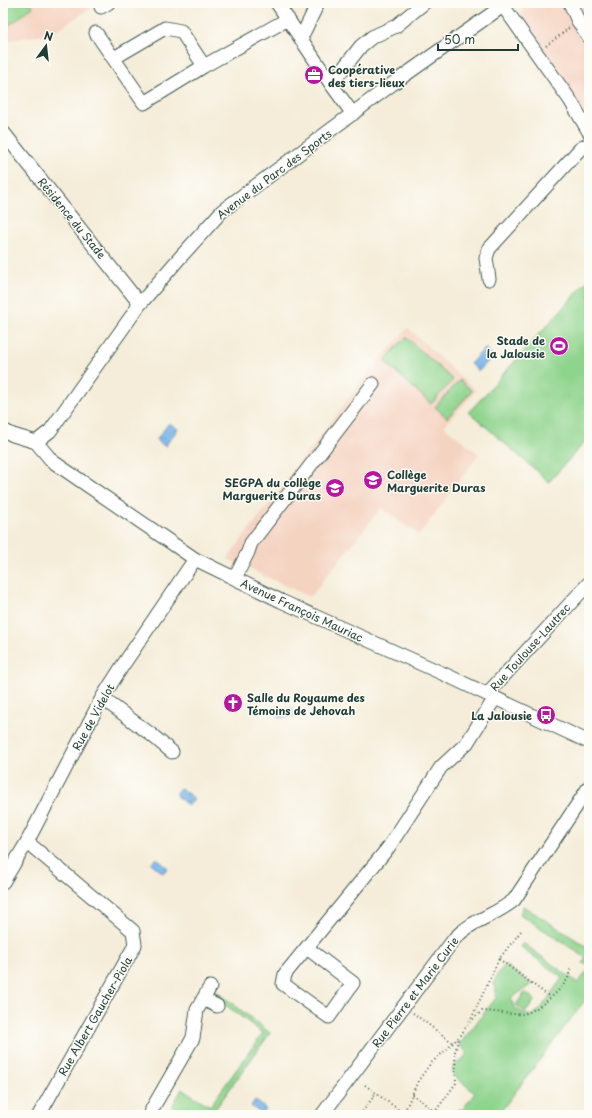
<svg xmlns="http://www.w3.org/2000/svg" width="592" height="1118" font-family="'Playpen Sans',sans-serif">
<defs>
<pattern id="park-tufts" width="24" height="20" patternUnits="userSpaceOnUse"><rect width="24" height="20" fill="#8fd48d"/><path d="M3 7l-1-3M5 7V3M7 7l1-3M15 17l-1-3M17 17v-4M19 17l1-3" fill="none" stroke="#74ad74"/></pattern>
<pattern id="water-ripples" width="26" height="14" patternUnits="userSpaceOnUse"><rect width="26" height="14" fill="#79b5eb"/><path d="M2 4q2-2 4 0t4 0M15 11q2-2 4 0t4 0" fill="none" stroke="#6394bf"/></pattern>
</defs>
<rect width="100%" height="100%" fill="#fdfcf7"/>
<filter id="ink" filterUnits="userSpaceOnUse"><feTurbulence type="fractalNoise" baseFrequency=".025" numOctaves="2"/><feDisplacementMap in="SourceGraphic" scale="8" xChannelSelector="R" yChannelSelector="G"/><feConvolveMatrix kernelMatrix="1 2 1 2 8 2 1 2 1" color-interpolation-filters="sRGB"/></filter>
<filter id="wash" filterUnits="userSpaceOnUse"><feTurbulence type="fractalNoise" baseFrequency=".012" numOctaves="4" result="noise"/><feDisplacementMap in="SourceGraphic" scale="16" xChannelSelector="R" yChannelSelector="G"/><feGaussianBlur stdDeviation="0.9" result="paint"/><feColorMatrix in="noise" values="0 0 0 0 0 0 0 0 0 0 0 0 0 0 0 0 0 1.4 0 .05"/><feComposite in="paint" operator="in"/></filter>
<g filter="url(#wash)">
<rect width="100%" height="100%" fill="#f5edd9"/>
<path fill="#f5d3c1" d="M 3,3 L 90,3 L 93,7 L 50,34 L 3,41 Z
M 525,3 L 589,3 L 589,127 L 521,18 Z
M 408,328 L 476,391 L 444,426 L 479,454 L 419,535 L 381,508 L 310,597 L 227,559 L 373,366 Z"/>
<path fill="#8fd48d" stroke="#578860" d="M 3,3 L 30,3 L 33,7 L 3,30 Z
M 589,279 L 589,437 L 549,482 L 469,412 Z
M 406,337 L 453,380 L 431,404 L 384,361 Z
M 460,380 L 472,391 L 447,418 L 435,407 Z
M 523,906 L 589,948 L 589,967 L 583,963 L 586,958 L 520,914 Z
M 523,943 L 578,983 L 589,969 L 589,995 L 498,1115 L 455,1115 L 459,1109 L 462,1110 L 475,1093 L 452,1074 L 453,1066 L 461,1061 L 468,1053 L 459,1045 L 496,998 C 493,982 493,978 505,965 L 532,984 L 511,998 L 514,1008 L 530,1016 L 540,1010 L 562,978 L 520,946 Z
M 214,989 L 270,1033 L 211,1115 L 185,1115 L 172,1107 L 182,1089 L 210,1106 L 263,1033 L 224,1004 L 220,1005 L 210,995 Z"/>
<path fill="url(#park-tufts)" stroke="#578860" d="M 525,992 L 535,1000 L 526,1012 L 516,1005 Z"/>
<path fill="url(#water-ripples)" stroke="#4c7990" d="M 485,348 L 493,356 L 479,371 L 470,364 Z
M 169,423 L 178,429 L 165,446 L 156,440 Z
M 293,708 L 295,716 L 279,718 L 277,710 Z
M 181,788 L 194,799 L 188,806 L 175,794 Z
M 156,858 L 168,868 L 163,873 L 151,863 Z
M 255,1100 L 266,1109 L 262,1114 L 251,1106 Z"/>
</g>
<g filter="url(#ink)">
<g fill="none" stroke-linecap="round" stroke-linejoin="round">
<g stroke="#3f574d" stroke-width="15">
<path id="minor" d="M 277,3 L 331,84 L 353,114
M 570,3 L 578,21 L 589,37
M 503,6 L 570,100 L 589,132
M 101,7 L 108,3
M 96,33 L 144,103 L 204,66 L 288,19
M 301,38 L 318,3
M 114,58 L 165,28 L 181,31 L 204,66
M 331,84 L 361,46 L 372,37 L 396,26 L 424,3
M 3,132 L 140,304
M 489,279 L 486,258 L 489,249 L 580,149 L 589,144
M 3,430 L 13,435 L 36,442
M 36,442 L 50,431 L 140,304 L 176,262 L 222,211 L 395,82 L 507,3
M 36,442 L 52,461 L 195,559 L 281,601 L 446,675 L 589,742
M 235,578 L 248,552 L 251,543 L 373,384
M 487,694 L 589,583
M 102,698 L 153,736 L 172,752
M 27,842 L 133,931 L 135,945 L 39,1115
M 3,882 L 27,842 L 102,698 L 123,665 L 195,559
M 307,948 L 353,983 L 329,1017 L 283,984 L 285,974 L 388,848 L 441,767 L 467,743 L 495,698
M 203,999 L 217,1006
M 151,1115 L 152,1109 L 193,1038 L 197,1010 L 210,987
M 322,1115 L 455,938 C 473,919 495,916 514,900 L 589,787"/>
</g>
<path stroke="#3f574d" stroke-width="2" stroke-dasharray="1 3" stroke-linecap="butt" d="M 585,3 L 589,9
M 546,46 L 569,28
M 499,959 L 550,997
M 413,1013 L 453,1043
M 470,1022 L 482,1011 C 495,1011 509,1015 522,1014 C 535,1013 562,990 568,978 C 569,975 570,970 571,967
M 365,1085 L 403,1113
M 412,1094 L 435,1112 L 456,1083 L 455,1052 L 459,1037
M 435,1112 L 439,1115
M 360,1115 L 376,1093
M 403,1115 L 418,1081 L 430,1064 L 447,1049 L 461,1035 L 472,1017 L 499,959 L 521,931"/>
<use href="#minor" stroke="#fff" stroke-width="13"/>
</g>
</g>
<defs>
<g id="office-disc" transform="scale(1)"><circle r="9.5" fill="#b5179e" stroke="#fdfcf7"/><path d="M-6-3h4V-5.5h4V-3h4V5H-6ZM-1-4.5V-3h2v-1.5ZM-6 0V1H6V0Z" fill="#fff"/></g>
<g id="stadium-disc" transform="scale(1)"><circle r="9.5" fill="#b5179e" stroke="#fdfcf7"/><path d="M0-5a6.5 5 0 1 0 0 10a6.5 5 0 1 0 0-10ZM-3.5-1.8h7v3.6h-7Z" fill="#fff"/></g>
<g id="school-disc" transform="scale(1)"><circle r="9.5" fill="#b5179e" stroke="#fdfcf7"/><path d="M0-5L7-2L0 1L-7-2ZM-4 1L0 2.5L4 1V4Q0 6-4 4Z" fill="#fff"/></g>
<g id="church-disc" transform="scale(1)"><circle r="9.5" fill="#b5179e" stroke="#fdfcf7"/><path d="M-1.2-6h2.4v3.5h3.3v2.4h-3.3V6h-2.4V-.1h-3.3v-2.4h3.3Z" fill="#fff"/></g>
<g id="bus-disc" transform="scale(1)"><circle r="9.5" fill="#b5179e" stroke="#fdfcf7"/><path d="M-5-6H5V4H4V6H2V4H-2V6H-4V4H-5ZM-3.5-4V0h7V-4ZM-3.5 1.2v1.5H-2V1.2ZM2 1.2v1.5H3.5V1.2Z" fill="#fff"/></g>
</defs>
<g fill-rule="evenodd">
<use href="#office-disc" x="314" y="75"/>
<use href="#stadium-disc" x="559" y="346"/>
<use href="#school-disc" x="373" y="480"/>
<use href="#school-disc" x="335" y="488"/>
<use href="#church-disc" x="233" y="703"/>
<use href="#bus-disc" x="546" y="715"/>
</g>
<g text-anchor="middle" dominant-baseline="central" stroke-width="3" stroke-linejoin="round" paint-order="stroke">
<g font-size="11" font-weight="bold" fill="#1f3d34" stroke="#fdfcf7" text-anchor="start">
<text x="328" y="69">Coopérative<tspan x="328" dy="13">des tiers-lieux</tspan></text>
<text x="545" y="340" text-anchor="end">Stade de<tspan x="545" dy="13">la Jalousie</tspan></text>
<text x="387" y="474">Collège<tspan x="387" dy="13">Marguerite Duras</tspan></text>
<text x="321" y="482" text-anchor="end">SEGPA du collège<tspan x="321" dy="13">Marguerite Duras</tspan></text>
<text x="247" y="697">Salle du Royaume des<tspan x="247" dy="13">Témoins de Jehovah</tspan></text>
<text x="532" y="715" text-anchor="end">La Jalousie</text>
</g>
<g font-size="11" fill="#1f3d34" stroke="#fdfcf7">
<text transform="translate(274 174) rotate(-37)">Avenue du Parc des Sports</text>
<text transform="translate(72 218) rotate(51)">Résidence du Stade</text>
<text transform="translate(302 610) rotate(25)">Avenue François Mauriac</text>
<text transform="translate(530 647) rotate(-48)">Rue Toulouse-Lautrec</text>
<text transform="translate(93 717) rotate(-61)">Rue de Videlot</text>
<text transform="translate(415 992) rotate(-53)">Rue Pierre et Marie Curie</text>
<text transform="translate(95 1016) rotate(-60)">Rue Albert Gaucher-Piola</text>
</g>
</g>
<rect width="592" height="1118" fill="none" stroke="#fdfcf7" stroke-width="16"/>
<g transform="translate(46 46) rotate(15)" stroke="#fdfcf7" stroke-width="3" paint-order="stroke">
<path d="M0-3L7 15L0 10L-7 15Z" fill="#1f3d34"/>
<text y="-6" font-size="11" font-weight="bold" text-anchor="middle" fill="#1f3d34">N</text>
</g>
<path d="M438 44v6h80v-6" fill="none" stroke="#1f3d34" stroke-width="2"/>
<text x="444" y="44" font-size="12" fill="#1f3d34" stroke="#fdfcf7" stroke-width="3" paint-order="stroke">50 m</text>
</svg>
